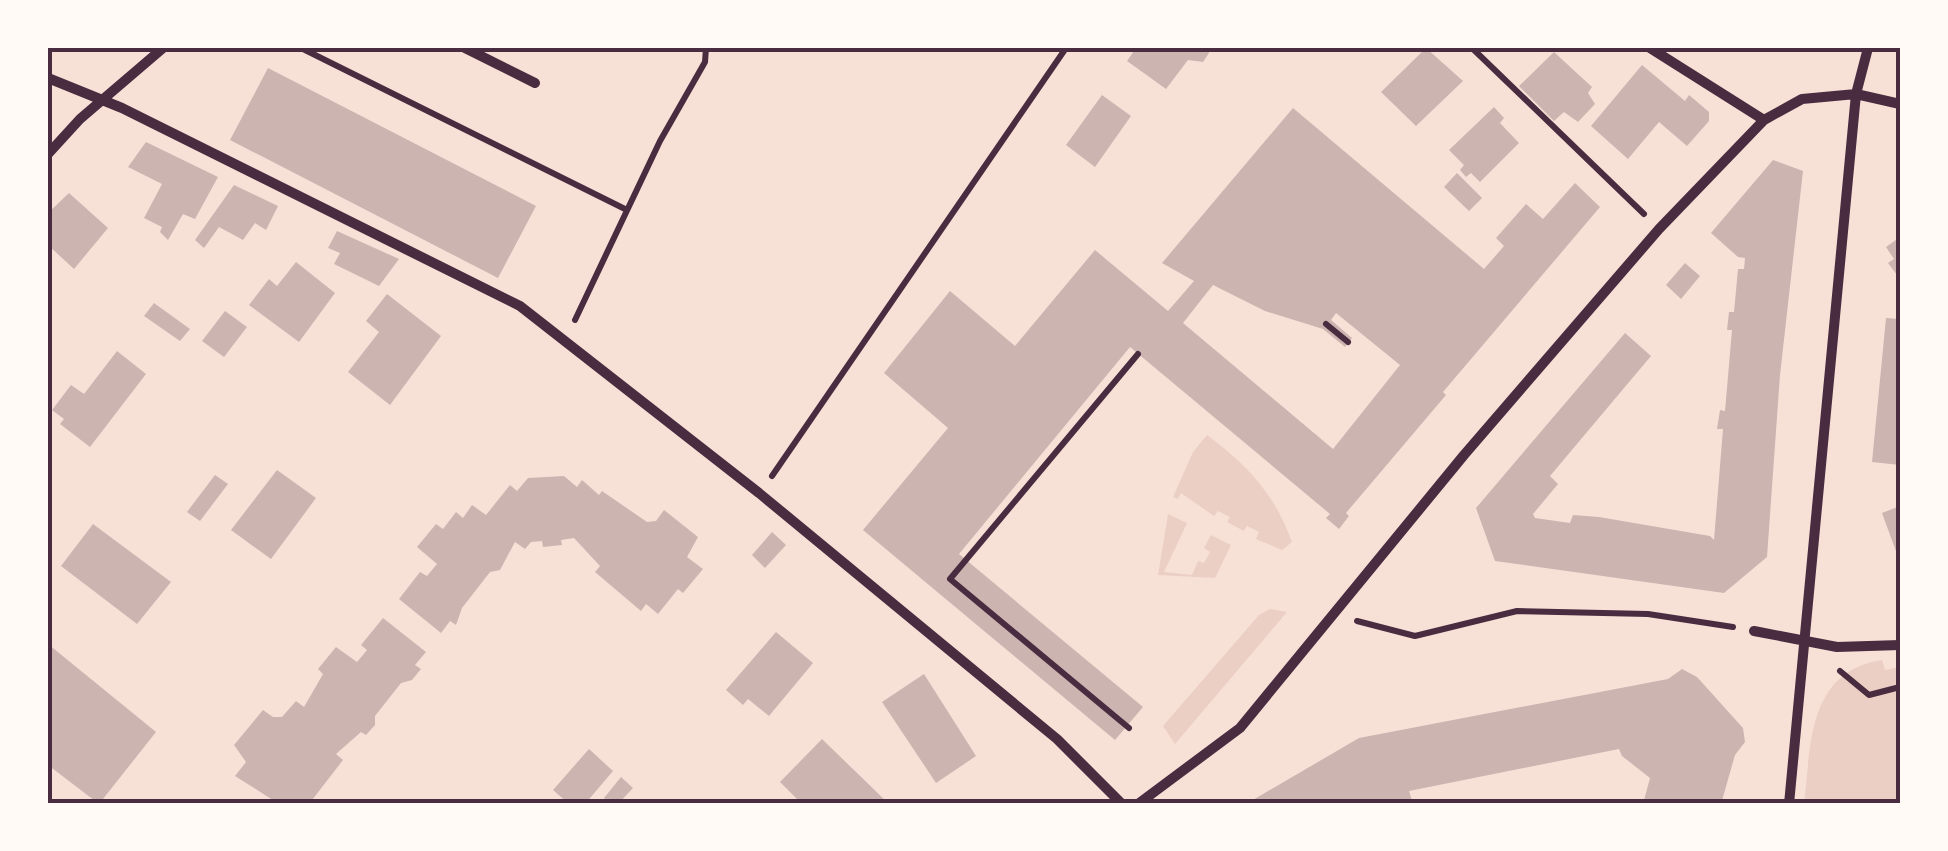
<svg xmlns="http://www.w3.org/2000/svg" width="1948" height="851" font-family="'Open Sans',sans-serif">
<rect width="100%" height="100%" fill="#f7e1d7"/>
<path fill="#ebcfc5" d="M 1207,435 C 1248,466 1274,493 1292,542 L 1282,550 L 1256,539 L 1259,532 L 1247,526 L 1244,531 L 1227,522 L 1230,517 L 1218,511 L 1214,516 L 1181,493 L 1178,499 L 1173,497 L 1193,452 Z
M 1168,514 L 1187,523 L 1164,572 L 1192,575 L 1198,561 L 1204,563 L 1210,552 L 1204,548 L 1211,535 L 1231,545 L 1215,578 L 1158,575 Z
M 1270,609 L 1287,612 L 1175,744 L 1163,726 L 1259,615 Z
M 1882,660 L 1885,670 L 1900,667 L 1900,803 L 1804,804 C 1811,744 1808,671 1882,660 Z"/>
<path fill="#ccb4b1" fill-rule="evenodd" d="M 1136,48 L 1208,48 L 1209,53 L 1203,62 L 1188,60 L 1166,89 L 1127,61 Z
M 1426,48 L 1463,81 L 1416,126 L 1381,92 Z
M 1554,52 L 1592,87 L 1588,93 L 1595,104 L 1578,122 L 1564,112 L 1554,121 L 1519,86 Z
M 1642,65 L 1685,101 L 1689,95 L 1695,100 L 1709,112 L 1709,121 L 1687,146 L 1659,122 L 1628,159 L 1591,126 Z
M 268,68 L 536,206 L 498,278 L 230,140 Z
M 1102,95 L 1131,116 L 1095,167 L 1066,145 Z
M 1494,107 L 1504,118 L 1500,123 L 1519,143 L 1480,182 L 1471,173 L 1466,177 L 1460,170 L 1464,165 L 1449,150 Z
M 1293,108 L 1484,269 L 1504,246 L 1496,238 L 1526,204 L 1543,219 L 1575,183 L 1600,207 L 1443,392 L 1446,395 L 1346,513 L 1349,516 L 1339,529 L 1326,518 L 1330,514 L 1130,347 L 959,554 L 1143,707 L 1115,740 L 863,530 L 948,428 L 884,373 L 950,291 L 1015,346 L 1095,250 L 1168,311 L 1194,281 L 1162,263 ZM 1213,285 L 1265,311 L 1323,329 L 1345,347 L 1352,338 L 1331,320 L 1336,313 L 1400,365 L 1333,449 L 1183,323 Z
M 146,142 L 218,177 L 195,219 L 183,214 L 168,240 L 160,232 L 162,227 L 144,218 L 162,184 L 128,167 Z
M 1773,160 L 1803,171 L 1780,375 L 1767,557 L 1724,593 L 1495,561 L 1476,508 L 1625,333 L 1651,356 L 1550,476 L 1558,484 L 1533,514 L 1535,518 L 1570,523 L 1573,515 L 1599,517 L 1710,536 L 1714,540 L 1723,429 L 1717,429 L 1720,410 L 1725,411 L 1732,330 L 1727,330 L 1729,312 L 1734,312 L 1738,269 L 1744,269 L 1745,258 L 1738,257 L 1711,233 Z
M 1457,173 L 1482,198 L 1469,211 L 1444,187 Z
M 234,185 L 278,206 L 266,230 L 255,223 L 243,240 L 219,227 L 204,248 L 195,240 Z
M 69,193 L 108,228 L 74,269 L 48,245 L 48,213 Z
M 337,231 L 399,259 L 379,286 L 334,264 L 340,253 L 328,248 Z
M 1900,237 L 1900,279 L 1888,263 L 1894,259 L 1886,247 Z
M 296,262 L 335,293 L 299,342 L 249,305 L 269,279 L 277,286 Z
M 1685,263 L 1700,276 L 1681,299 L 1666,285 Z
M 387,294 L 441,336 L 390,405 L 348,372 L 379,332 L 366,321 Z
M 154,303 L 190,329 L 180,341 L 144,316 Z
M 225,311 L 247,327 L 224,357 L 202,341 Z
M 1886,318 L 1900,319 L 1900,465 L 1872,462 Z
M 117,351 L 146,374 L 90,447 L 60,424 L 64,419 L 52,410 L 71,385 L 84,394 Z
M 277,470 L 316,498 L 271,559 L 231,530 Z
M 215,475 L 228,484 L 200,521 L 187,512 Z
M 564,476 L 577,487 L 582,480 L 599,495 L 602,491 L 647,522 L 656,521 L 664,510 L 698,537 L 687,557 L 703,569 L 683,593 L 678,589 L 658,614 L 646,604 L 641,611 L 595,572 L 600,566 L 574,538 L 561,540 L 562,545 L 543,547 L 542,541 L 531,542 L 525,549 L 515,542 L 500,570 L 490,572 L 462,608 L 456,625 L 450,621 L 441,633 L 399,599 L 420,572 L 427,576 L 437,564 L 417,547 L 436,524 L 443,529 L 456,512 L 463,518 L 472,505 L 486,515 L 510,485 L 517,491 L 528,478 Z
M 1900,506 L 1900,553 L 1897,554 L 1882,513 Z
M 93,524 L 171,582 L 137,624 L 61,566 Z
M 772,532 L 786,545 L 765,568 L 752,555 Z
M 383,618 L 426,652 L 415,665 L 421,669 L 412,680 L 401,683 L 375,716 L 375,725 L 366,735 L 361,732 L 336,754 L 343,760 L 309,804 L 279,804 L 235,776 L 246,762 L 234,745 L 263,710 L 273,717 L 282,717 L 296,701 L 304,707 L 323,674 L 318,669 L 336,647 L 357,662 L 367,650 L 361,645 Z
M 776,632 L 813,663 L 769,716 L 748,699 L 743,705 L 726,690 Z
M 48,644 L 156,732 L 99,804 L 48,765 Z
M 1682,669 L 1697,677 L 1743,728 L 1745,742 L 1735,755 L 1721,804 L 1643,804 L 1650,778 L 1622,756 L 1619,749 L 1409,791 L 1413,804 L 1246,804 L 1359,738 L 1668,679 Z
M 924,674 L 976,756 L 936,783 L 882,702 Z
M 822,739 L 889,804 L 802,804 L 780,782 Z
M 589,749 L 613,771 L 585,804 L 569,804 L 553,790 Z
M 621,777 L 633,788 L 618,804 L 611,804 L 604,798 Z"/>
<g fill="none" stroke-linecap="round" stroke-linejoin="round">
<path stroke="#4a2c40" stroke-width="6" d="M 301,48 L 627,210
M 1472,48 L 1644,214
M 575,320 L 660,141 L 705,62 L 706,48
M 1326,324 L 1348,342
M 772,476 L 1066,48
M 1357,621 L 1415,636 L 1517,611 L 1648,614 L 1733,627
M 1840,671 L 1869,695 L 1900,687
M 1129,728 L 950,579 L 1138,354"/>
<path stroke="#4a2c40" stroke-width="10" d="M 465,48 L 535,83
M 1650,48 L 1764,120
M 48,78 L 122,108 L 520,306 L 759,493 L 1057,739 L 1122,804
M 48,154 L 80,119 L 163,48
M 1754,631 L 1837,647 L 1900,645
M 1138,804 L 1240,728 L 1464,455 L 1659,229 L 1764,120 L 1802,99 L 1856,94 L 1900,104
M 1789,804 L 1856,94 L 1868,48"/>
</g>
<rect width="1948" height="851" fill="none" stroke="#fffaf5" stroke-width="100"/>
<rect x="50" y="50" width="1848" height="751" fill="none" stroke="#4a2c40" stroke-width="4"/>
</svg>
